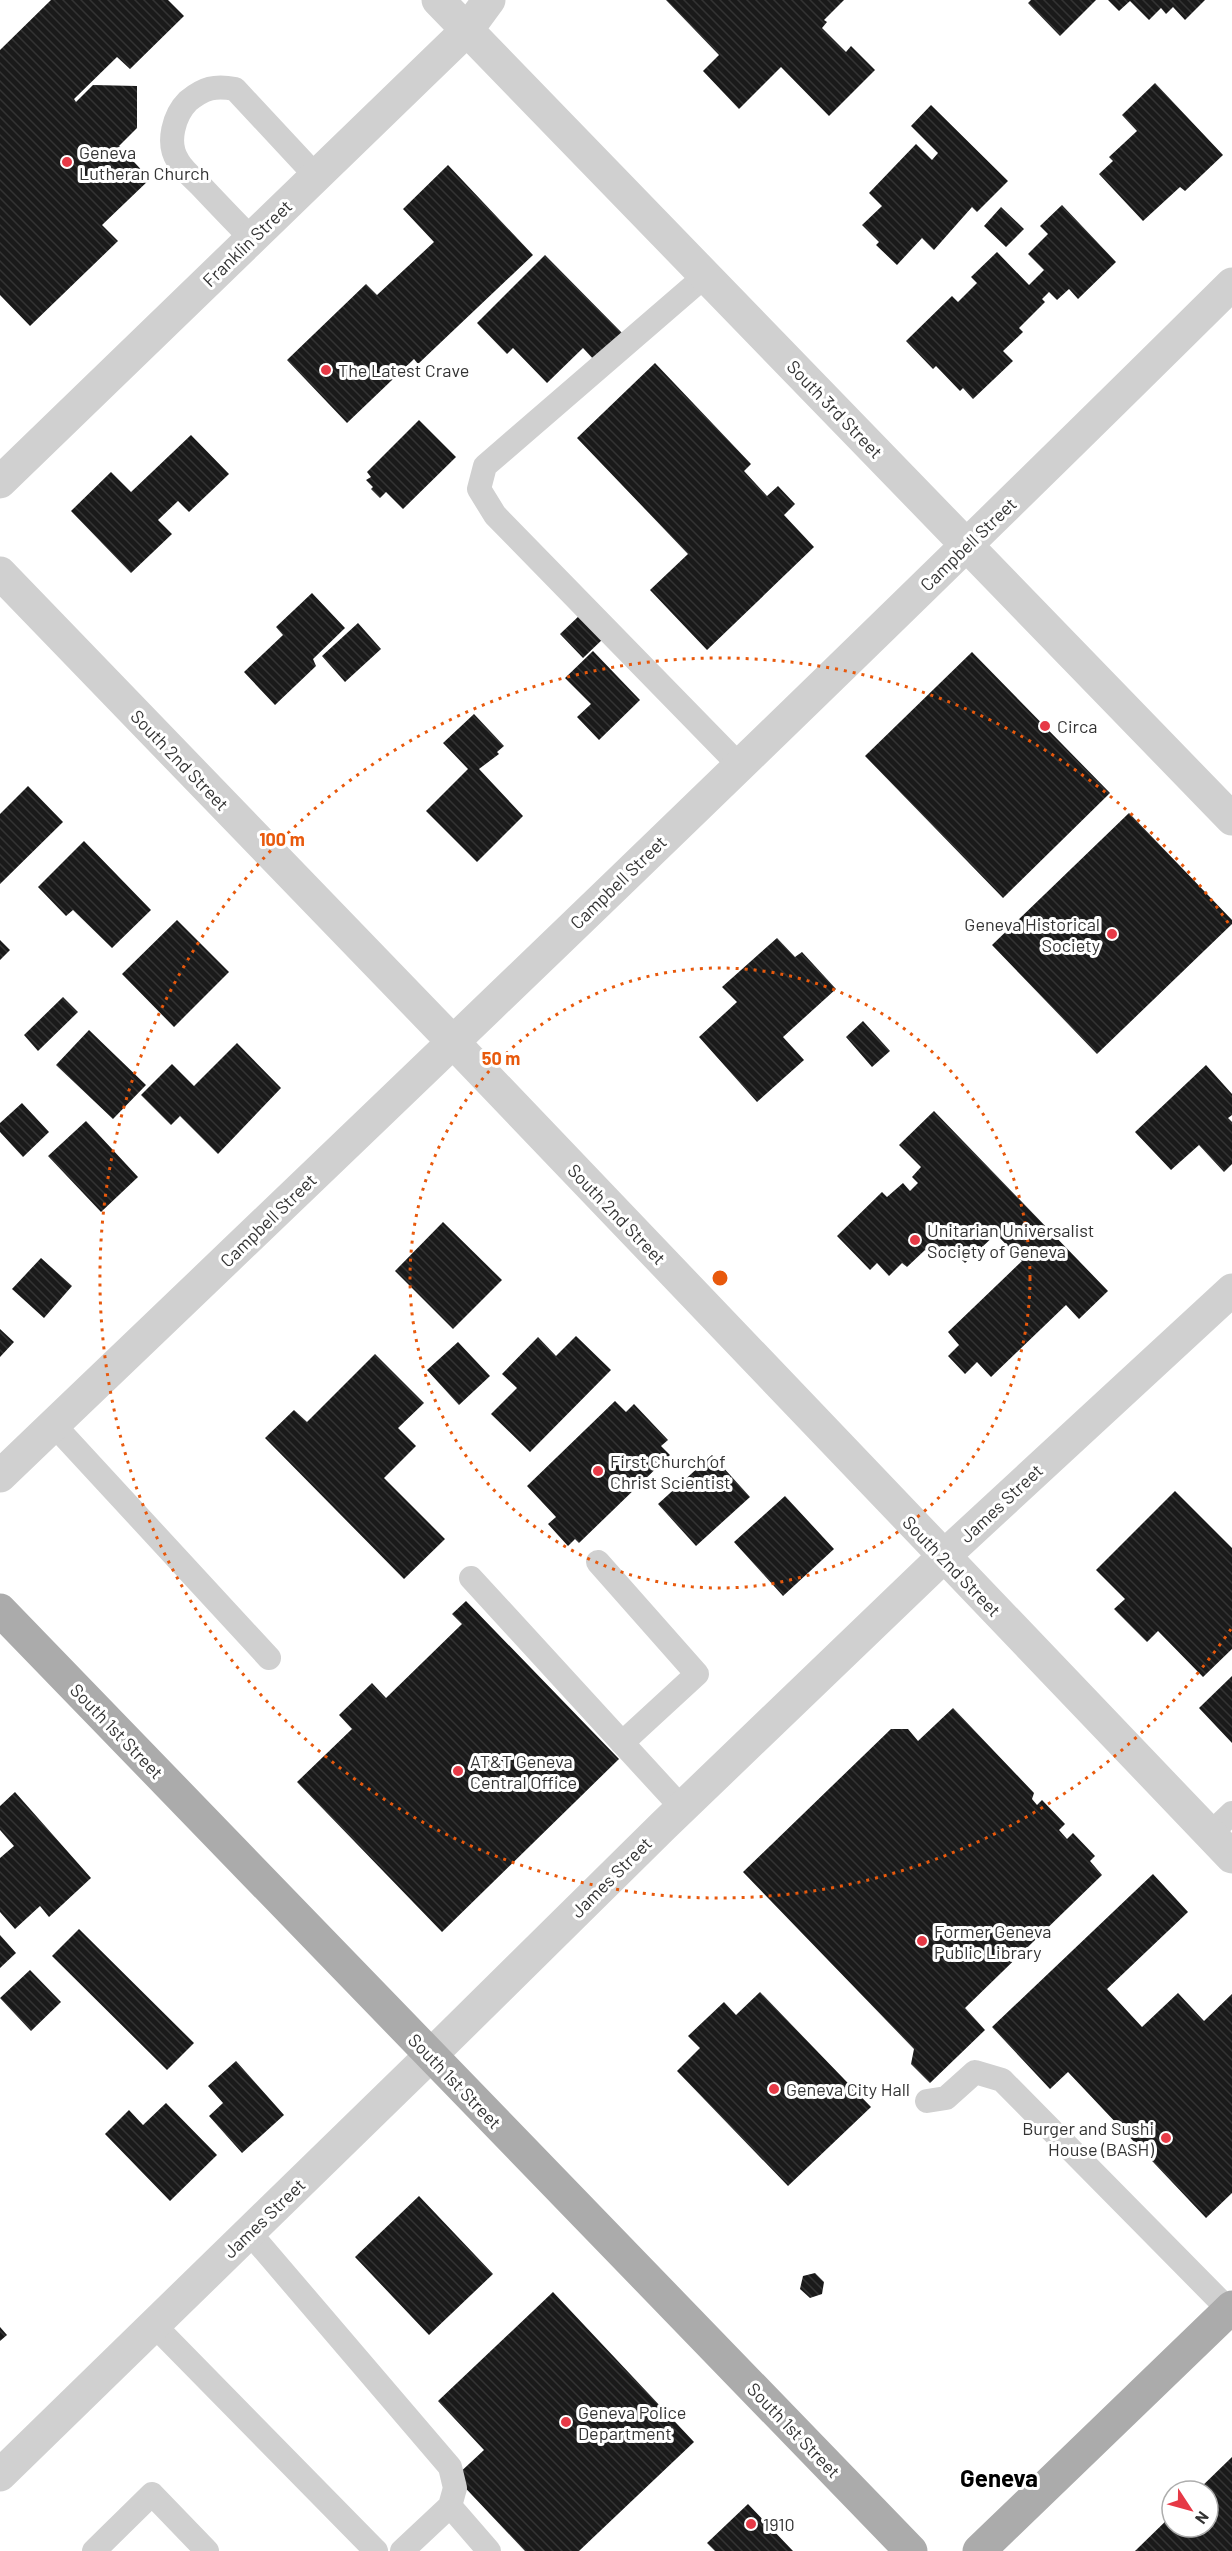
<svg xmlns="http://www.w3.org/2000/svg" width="1232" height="2551" font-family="Barlow,sans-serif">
<defs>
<pattern id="building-back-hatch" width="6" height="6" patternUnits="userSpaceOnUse" patternTransform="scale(1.5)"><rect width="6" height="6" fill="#1a1a1a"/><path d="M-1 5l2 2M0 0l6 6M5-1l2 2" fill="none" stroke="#333"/></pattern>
</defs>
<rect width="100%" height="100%" fill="#fff"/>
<path fill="url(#building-back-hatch)" d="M 51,0 L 168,0 L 184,16 L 130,69 L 117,57 L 74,99 L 76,102 L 93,85 L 137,86 L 137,128 L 119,146 L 150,179 L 102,225 L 118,241 L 30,326 L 0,295 L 0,50 Z
M 666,0 L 844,0 L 824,20 L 827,22 L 822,28 L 846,52 L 851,46 L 875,70 L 829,116 L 781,67 L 739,109 L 703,71 L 719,55 Z
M 1031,0 L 1096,0 L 1060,36 L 1028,3 Z
M 1108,0 L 1205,0 L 1185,20 L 1173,7 L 1166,14 L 1161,8 L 1149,20 L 1130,1 L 1119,11 Z
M 1155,83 L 1223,155 L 1185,191 L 1180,187 L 1143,221 L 1099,174 L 1113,161 L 1109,157 L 1137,131 L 1122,115 Z
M 931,105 L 1008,181 L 977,212 L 972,207 L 934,250 L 922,238 L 897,265 L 876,245 L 879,242 L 862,225 L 882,206 L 869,193 L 916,144 L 932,160 L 938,153 L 911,126 Z
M 448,165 L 533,255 L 418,364 L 414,359 L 347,423 L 287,360 L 366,284 L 377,295 L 434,242 L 403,209 Z
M 1062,205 L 1116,262 L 1078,299 L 1069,289 L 1057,300 L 1049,292 L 1042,299 L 1045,302 L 1019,328 L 1023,332 L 1003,351 L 1013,361 L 973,399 L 963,388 L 960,391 L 936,366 L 933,369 L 906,341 L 952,296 L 958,302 L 977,283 L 971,277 L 997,252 L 1029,285 L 1044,270 L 1028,254 L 1048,234 L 1040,226 Z
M 1001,207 L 1024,229 L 1006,247 L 984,226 Z
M 545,255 L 623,334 L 595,361 L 583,348 L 547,383 L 513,348 L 507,354 L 477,323 Z
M 655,363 L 751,464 L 744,471 L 767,496 L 778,486 L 795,504 L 784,515 L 814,547 L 707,650 L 650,590 L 688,554 L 577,438 Z
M 419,420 L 456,457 L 403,509 L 386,492 L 380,498 L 371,489 L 373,487 L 366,480 L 371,477 L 367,472 Z
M 191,435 L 229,474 L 189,512 L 178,501 L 158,520 L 172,534 L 131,573 L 71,511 L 111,472 L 131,492 Z
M 312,593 L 345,628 L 313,659 L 316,666 L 275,705 L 244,672 L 283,635 L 276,627 Z
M 581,614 L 604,638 L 583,658 L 560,634 Z
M 358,623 L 381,649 L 345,682 L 322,656 Z
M 593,651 L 640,700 L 599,740 L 577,717 L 591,704 L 565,678 Z
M 972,652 L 1110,793 L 1003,898 L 865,756 Z
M 474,714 L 504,746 L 497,752 L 499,754 L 479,769 L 523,816 L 477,862 L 426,811 L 468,769 L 443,743 Z
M 28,786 L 63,822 L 0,884 L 0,814 Z
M 1129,813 L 1232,920 L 1232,924 L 1097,1054 L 992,945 Z
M 84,841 L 151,910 L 112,948 L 73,910 L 66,916 L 38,887 Z
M 177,920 L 229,972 L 174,1027 L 122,974 Z
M 777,938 L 795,957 L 802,952 L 836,989 L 783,1037 L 804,1060 L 757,1102 L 699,1037 L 737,1002 L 722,987 Z
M 0,940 L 10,950 L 0,960 Z
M 63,997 L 78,1012 L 38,1051 L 24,1035 Z
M 863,1021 L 890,1051 L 872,1067 L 846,1037 Z
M 89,1030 L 146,1085 L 113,1119 L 56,1065 Z
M 237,1043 L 281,1088 L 218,1154 L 180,1116 L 171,1125 L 141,1095 L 172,1064 L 194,1086 Z
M 1206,1065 L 1232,1094 L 1232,1115 L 1228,1118 L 1232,1122 L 1232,1164 L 1224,1172 L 1199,1145 L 1171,1170 L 1135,1132 Z
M 22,1103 L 49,1132 L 23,1157 L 0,1132 L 0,1123 Z
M 934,1111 L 1108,1291 L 1079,1319 L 1066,1305 L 991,1377 L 977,1362 L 965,1374 L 948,1356 L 959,1345 L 948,1332 L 1022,1261 L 996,1234 L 965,1263 L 947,1245 L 935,1256 L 925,1250 L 907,1267 L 902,1263 L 889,1276 L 877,1263 L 870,1270 L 837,1236 L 882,1192 L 887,1197 L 903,1183 L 910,1191 L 918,1183 L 912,1177 L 921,1167 L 899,1145 Z
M 86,1121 L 138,1177 L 101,1212 L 48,1156 Z
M 443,1222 L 502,1280 L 453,1329 L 395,1271 Z
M 41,1258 L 72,1286 L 44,1318 L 12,1289 Z
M 0,1329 L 14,1342 L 0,1357 Z
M 576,1336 L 611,1370 L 530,1452 L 491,1414 L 517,1388 L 502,1374 L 538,1337 L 556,1356 Z
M 458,1342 L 490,1376 L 459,1405 L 427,1370 Z
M 375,1354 L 424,1403 L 398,1428 L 416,1446 L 384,1478 L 445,1539 L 404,1579 L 265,1438 L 294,1410 L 307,1422 Z
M 615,1401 L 626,1412 L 634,1404 L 668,1440 L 661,1446 L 670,1455 L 579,1543 L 575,1539 L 568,1546 L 548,1524 L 556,1517 L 527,1486 Z
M 712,1455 L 750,1497 L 696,1546 L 658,1504 Z
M 1175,1491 L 1232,1548 L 1232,1649 L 1203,1677 L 1158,1631 L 1147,1642 L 1114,1609 L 1125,1599 L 1096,1570 Z
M 785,1496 L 834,1549 L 783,1596 L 734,1542 Z
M 466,1601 L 619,1759 L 442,1932 L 297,1782 L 352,1729 L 339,1715 L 372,1683 L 386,1698 L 462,1624 L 452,1614 Z
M 1232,1676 L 1232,1743 L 1199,1708 Z
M 953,1708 L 1034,1793 L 1032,1799 L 1037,1805 L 1042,1800 L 1065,1824 L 1059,1830 L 1067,1839 L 1073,1833 L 1095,1856 L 1090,1861 L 1102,1875 L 965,2008 L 985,2030 L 930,2083 L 911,2064 L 914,2049 L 743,1872 L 891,1729 L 908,1729 L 918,1741 Z
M 15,1792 L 91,1878 L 49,1917 L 40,1906 L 15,1929 L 0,1912 L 0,1858 L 14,1846 L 0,1830 L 0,1806 Z
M 1153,1874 L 1188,1912 L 1107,1989 L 1142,2027 L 1178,1993 L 1204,2021 L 1232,1994 L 1232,2193 L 1206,2218 L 1068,2072 L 1050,2089 L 992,2027 Z
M 79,1929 L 194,2043 L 167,2070 L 52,1956 Z
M 0,1935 L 16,1953 L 0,1968 Z
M 30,1970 L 61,2002 L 31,2031 L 0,1998 Z
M 760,1992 L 871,2107 L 788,2186 L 677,2071 L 700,2048 L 688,2036 L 724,2002 L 736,2015 Z
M 236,2061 L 284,2115 L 242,2153 L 209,2116 L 223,2103 L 208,2086 Z
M 166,2103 L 217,2155 L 170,2201 L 105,2134 L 129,2110 L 143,2125 Z
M 419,2196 L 493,2274 L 429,2335 L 355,2257 Z
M 815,2273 L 824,2282 L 822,2294 L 810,2298 L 800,2289 L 803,2276 Z
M 553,2292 L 694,2442 L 579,2551 L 525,2551 L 455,2477 L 484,2450 L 438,2401 Z
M 0,2327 L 7,2335 L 0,2341 Z
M 1232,2457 L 1232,2551 L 1135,2551 L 1172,2515 L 1172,2527 L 1208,2527 L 1208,2491 L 1197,2491 Z
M 748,2504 L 793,2551 L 715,2551 L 707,2543 Z"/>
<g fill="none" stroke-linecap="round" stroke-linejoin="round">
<path stroke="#d0d0d0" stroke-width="24" d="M 252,239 C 234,221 217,203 200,185 C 193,178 183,170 178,161 C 166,143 174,115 188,101 C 204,88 215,85 235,89 L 316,176
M 705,276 L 485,466 L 479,489 L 495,515 L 739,765
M 54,1425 L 269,1658
M 598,1562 L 697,1674 L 622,1743
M 471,1578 L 682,1808
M 1210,1834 L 1232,1813
M 927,2101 L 946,2098 L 975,2072 L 1002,2080 L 1229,2310
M 249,2232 L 450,2467 L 455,2488 L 450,2506
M 154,2325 L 376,2551
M 94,2551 L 152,2494 L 207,2551
M 402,2551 L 450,2506 L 489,2551"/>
<path stroke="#d0d0d0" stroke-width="33" d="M 438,0 L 1232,819
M 0,482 L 467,30 L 489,0
M 0,573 L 454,1043 L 1232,1857
M 0,1476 C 413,1081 826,686 1232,284
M 0,2475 L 430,2056 L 663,1826 L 943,1557 L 1232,1290"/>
<path stroke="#ababab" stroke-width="33" d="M 0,1610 L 911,2551
M 979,2551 L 1232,2307"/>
</g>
<g fill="none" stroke="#e8590c" stroke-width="3" stroke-dasharray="3 6">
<circle cx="720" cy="1278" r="310"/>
<path d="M1231 1629A620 620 0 1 1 1231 927"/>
</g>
<g fill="#e63946" stroke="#fff" stroke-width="2">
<circle cx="67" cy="162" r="6"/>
<circle cx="326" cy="370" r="6"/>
<circle cx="1045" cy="726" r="6"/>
<circle cx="1112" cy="934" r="6"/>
<circle cx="915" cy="1240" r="6"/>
<circle cx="598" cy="1471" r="6"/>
<circle cx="458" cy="1771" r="6"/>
<circle cx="922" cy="1941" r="6"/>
<circle cx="774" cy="2089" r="6"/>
<circle cx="1166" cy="2138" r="6"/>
<circle cx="566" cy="2422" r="6"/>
<circle cx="751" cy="2524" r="6"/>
</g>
<g text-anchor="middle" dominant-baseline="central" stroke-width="6" stroke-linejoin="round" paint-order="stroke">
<g font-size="18" fill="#333" stroke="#fff" text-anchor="start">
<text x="79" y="152">Geneva<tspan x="79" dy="21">Lutheran Church</tspan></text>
<text x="338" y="370">The Latest Crave</text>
<text x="1057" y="726">Circa</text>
<text x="1100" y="924" text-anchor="end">Geneva Historical<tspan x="1100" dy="21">Society</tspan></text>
<text x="927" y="1230">Unitarian Universalist<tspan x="927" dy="21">Society of Geneva</tspan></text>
<text x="610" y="1461">First Church of<tspan x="610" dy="21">Christ Scientist</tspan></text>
<text x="470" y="1761">AT&amp;T Geneva<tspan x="470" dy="21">Central Office</tspan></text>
<text x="934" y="1931">Former Geneva<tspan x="934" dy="21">Public Library</tspan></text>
<text x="786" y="2089">Geneva City Hall</text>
<text x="1154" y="2128" text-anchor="end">Burger and Sushi<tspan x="1154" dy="21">House (BASH)</tspan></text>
<text x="578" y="2412">Geneva Police<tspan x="578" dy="21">Department</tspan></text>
<text x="763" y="2524">1910</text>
</g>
<g font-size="18" fill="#333" stroke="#fff">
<text transform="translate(247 243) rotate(-44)">Franklin Street</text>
<text transform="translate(835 409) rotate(46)">South 3rd Street</text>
<text transform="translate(968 544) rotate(-44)">Campbell Street</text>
<text transform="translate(180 760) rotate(46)">South 2nd Street</text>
<text transform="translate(618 882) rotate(-44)">Campbell Street</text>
<text transform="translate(617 1214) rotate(46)">South 2nd Street</text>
<text transform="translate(268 1220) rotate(-44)">Campbell Street</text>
<text transform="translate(1001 1503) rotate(-43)">James Street</text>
<text transform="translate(952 1566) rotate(46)">South 2nd Street</text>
<text transform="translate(117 1731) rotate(46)">South 1st Street</text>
<text transform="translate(611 1877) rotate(-45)">James Street</text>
<text transform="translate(455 2081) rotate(46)">South 1st Street</text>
<text transform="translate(264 2218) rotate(-44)">James Street</text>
<text transform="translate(794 2430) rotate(46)">South 1st Street</text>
</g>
<g font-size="24" font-weight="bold" fill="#000" stroke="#fff">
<text x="999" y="2477">Geneva</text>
</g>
</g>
<circle cx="720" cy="1278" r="9" fill="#e8590c" stroke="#fff" stroke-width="3"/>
<g font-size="18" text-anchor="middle" font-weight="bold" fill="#e8590c" stroke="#fff" stroke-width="6" stroke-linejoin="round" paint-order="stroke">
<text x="282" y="846">100 m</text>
<text x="501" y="1065">50 m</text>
</g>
<g transform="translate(1190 2509) rotate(126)"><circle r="28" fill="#ffffff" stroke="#adadad" stroke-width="1.5"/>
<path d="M0-4.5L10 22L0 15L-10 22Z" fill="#e63946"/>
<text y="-9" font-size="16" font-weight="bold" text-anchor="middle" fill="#333333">N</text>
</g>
</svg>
